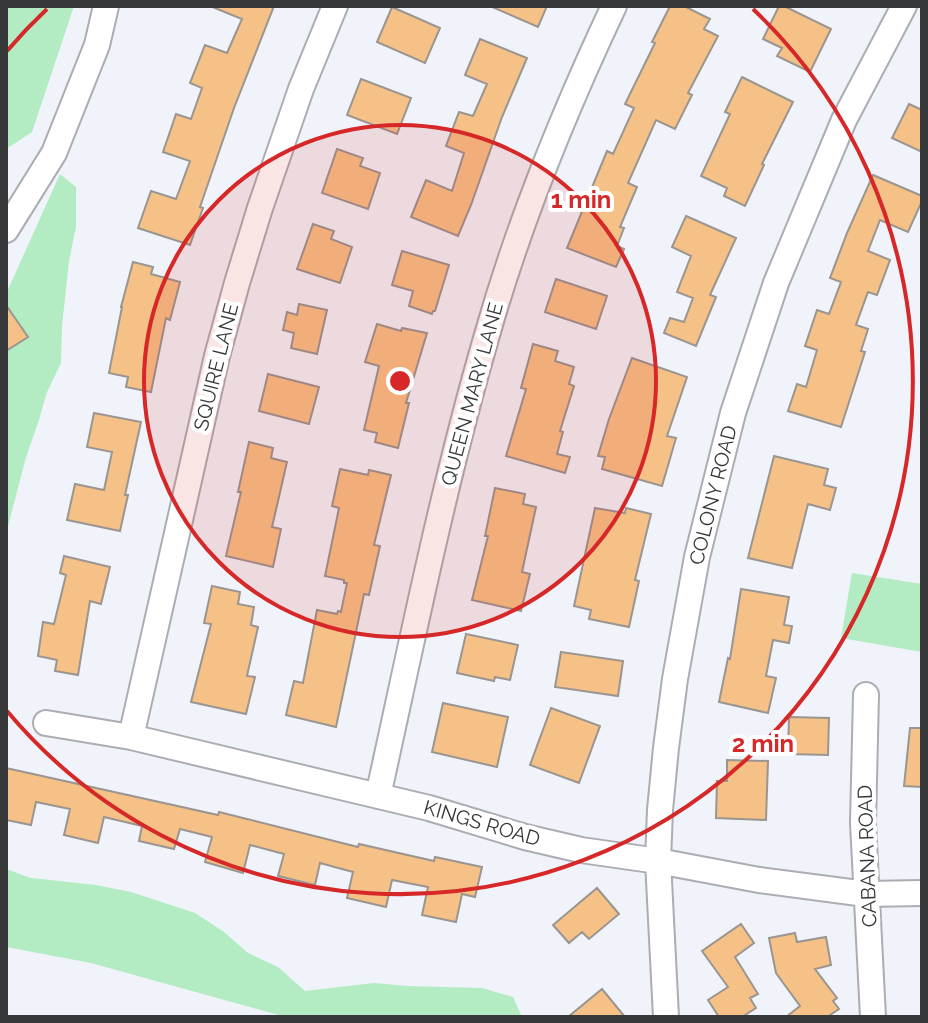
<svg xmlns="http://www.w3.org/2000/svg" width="928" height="1023" font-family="Raleway,sans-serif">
<rect width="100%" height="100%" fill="#f0f3f9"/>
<path fill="#b3ebc2" d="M 6,6 L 74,6 L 32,132 L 6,149 Z
M 60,174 L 76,187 L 76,227 L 69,261 L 62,326 L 61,363 L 47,392 L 38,423 L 26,457 L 6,534 L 6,294 Z
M 852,573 L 922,584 L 922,652 L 841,638 Z
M 6,869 L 31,878 L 96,885 L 131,892 L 195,913 L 224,932 L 248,953 L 278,967 L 305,991 L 374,983 L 407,986 L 482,988 L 513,997 L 522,1017 L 286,1017 L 91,963 L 6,947 Z"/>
<path fill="#f6c186" stroke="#9a9591" stroke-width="2" d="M 210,6 L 274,6 L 234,108 L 200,207 L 203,208 L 190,245 L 138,228 L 151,191 L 176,199 L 190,161 L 163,152 L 176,114 L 191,119 L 202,88 L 190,83 L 205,45 L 227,53 L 242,19 Z
M 490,6 L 547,6 L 538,27 Z
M 670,6 L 684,6 L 710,19 L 704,29 L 718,36 L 688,93 L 692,95 L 675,129 L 656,120 L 628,183 L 637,187 L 620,227 L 624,228 L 617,246 L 624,249 L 616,267 L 567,248 L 607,151 L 613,154 L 634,108 L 625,104 L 655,43 L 652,42 Z
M 779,6 L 784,6 L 831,29 L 810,72 L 777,56 L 782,48 L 763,39 Z
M 392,7 L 440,28 L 425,63 L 377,42 Z
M 480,39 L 527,58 L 502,117 L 471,205 L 458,236 L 411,217 L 426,180 L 452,191 L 464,153 L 446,146 L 459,112 L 473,116 L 487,84 L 465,75 Z
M 742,77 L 793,102 L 762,164 L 764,165 L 745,206 L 724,196 L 727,188 L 701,176 L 730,114 L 725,112 Z
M 361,79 L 411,98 L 397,134 L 347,115 Z
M 909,104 L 922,110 L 922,152 L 892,138 Z
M 337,149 L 363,158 L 360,166 L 380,173 L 368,209 L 322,193 Z
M 873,175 L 922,196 L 922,201 L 908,232 L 880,220 L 868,251 L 890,260 L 877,295 L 868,292 L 856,325 L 868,329 L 861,351 L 865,352 L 841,427 L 788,411 L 797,384 L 806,387 L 817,350 L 805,346 L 817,310 L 829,314 L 841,282 L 830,278 L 847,233 Z
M 686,216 L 736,238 L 710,295 L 716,297 L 696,346 L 664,333 L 670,318 L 684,322 L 693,298 L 677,292 L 691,256 L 672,247 Z
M 313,224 L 334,231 L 331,239 L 352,247 L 340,283 L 297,269 Z
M 402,251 L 449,265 L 435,311 L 433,311 L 432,314 L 409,306 L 413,291 L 392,285 Z
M 133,262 L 153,267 L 151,274 L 180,282 L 170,320 L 166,318 L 151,392 L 126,387 L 128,377 L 109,373 L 122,307 L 121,307 Z
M 556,279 L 607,296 L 596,329 L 545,312 Z
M 299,304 L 327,310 L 317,354 L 291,348 L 294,333 L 283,330 L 287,312 L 297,315 Z
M 6,305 L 28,337 L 6,351 Z
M 377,324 L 401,331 L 402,328 L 427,333 L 406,403 L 409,403 L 398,448 L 375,442 L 377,433 L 364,430 L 379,366 L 365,362 Z
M 533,344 L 558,351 L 555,361 L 574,367 L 569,384 L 574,386 L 560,431 L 563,432 L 557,454 L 570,457 L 565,473 L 506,456 L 526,389 L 521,388 Z
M 632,358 L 687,377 L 667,436 L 676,438 L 662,486 L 602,469 L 605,457 L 598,456 L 609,419 Z
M 268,374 L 319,387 L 309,424 L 259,411 Z
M 94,413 L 141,422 L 125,495 L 128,495 L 120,531 L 67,520 L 75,484 L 104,490 L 112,452 L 87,447 Z
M 249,442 L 273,448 L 271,458 L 287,462 L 272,527 L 281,529 L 273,567 L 226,556 L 241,492 L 238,492 Z
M 774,456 L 828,469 L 824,485 L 836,488 L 830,510 L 808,504 L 792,568 L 748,558 Z
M 340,469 L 368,475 L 369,470 L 391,475 L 374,545 L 380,546 L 369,595 L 364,594 L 336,727 L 286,715 L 294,681 L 303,683 L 317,610 L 337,614 L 338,611 L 341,612 L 347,583 L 344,583 L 344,580 L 325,576 L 339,508 L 332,506 Z
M 495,488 L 525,494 L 523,504 L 536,507 L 522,572 L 530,574 L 521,611 L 472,600 L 488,536 L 485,536 Z
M 595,508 L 625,513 L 626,508 L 651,514 L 635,580 L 639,581 L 629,627 L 589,619 L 591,610 L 574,606 Z
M 64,556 L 110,567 L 101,604 L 90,601 L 78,675 L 55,671 L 57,660 L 38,656 L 43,622 L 54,624 L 66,575 L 60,573 Z
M 212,586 L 240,592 L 238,604 L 254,607 L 251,625 L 258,627 L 247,676 L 255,677 L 246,714 L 191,702 L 211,624 L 204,623 Z
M 741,589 L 789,597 L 784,625 L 792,626 L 789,643 L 773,640 L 766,676 L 776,678 L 768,713 L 719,702 L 728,658 L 730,659 Z
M 466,634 L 518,645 L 510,680 L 495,677 L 494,681 L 457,673 Z
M 561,652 L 623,661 L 618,696 L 555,687 Z
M 443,703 L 508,717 L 497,767 L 432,752 Z
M 551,708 L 600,726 L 579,783 L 530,765 Z
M 789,717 L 829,718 L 828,755 L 788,754 Z
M 910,728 L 922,728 L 922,787 L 904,786 Z
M 727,760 L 768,761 L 766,820 L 716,818 L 717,781 L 727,781 Z
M 6,768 L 218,815 L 219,812 L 358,847 L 359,844 L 434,861 L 435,857 L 482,867 L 475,897 L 462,894 L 456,922 L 422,915 L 428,887 L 392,880 L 386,907 L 347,898 L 353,872 L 320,863 L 315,885 L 278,876 L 284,854 L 250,845 L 243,873 L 205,862 L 212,837 L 180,829 L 174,849 L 139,841 L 142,826 L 104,817 L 98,843 L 64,835 L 70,809 L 36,802 L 31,825 L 6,820 Z
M 597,888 L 619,914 L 589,939 L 582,932 L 569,943 L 553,925 Z
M 741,924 L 754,943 L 735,957 L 758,994 L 750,998 L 756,1008 L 742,1017 L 719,1017 L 708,1000 L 728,987 L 702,951 Z
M 795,933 L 797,942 L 826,937 L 831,965 L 815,969 L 837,998 L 833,1001 L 839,1009 L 827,1017 L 786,1017 L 800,1006 L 776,973 L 769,938 Z
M 602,989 L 625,1017 L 568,1017 Z"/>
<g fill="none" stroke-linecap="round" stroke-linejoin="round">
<g stroke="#abadb3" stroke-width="28">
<path id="minor" d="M 6,230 L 54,153 L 97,45 L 106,6
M 866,695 L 863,823 L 873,1017
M 46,723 L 131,737 L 429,808 L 525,837 L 581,850 L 658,861 L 759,880 L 866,894 L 922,893
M 131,737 L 217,356 L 237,283 L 260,208 L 301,89 L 335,6
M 378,796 C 412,642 443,486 487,335 C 519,222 564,112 614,6
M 666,1017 L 658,861 L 660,810 L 666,748 L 675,679 L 697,557 L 733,413 L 776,283 L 844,120 L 904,6"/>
</g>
<use href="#minor" stroke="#fff" stroke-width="24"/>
</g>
<circle cx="400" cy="381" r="256" fill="#d62828" fill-opacity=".12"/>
<g fill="none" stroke="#d62828" stroke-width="4">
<circle cx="400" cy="381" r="256"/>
<path d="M7 51A513 513 0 0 1 47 9M753 9A513 513 0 1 1 7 711"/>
</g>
<g text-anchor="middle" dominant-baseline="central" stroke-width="8" stroke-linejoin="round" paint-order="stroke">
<g font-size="20" fill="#36383a" stroke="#fff">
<text transform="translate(216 367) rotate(-76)">SQUIRE LANE</text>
<text transform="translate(472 394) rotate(-75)">QUEEN MARY LANE</text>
<text transform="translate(713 495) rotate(-76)">COLONY ROAD</text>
<text transform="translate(482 823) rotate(16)">KINGS ROAD</text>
<text transform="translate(867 856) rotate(-92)">CABANA ROAD</text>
</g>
</g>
<circle cx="400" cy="381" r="12" fill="#d62828" stroke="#fff" stroke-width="4"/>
<g font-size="24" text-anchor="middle" font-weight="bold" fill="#d62828" stroke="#fff" stroke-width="8" stroke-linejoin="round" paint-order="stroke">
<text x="581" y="208">1 min</text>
<text x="763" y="752">2 min</text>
</g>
<rect width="928" height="1023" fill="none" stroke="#36383a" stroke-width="16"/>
</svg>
